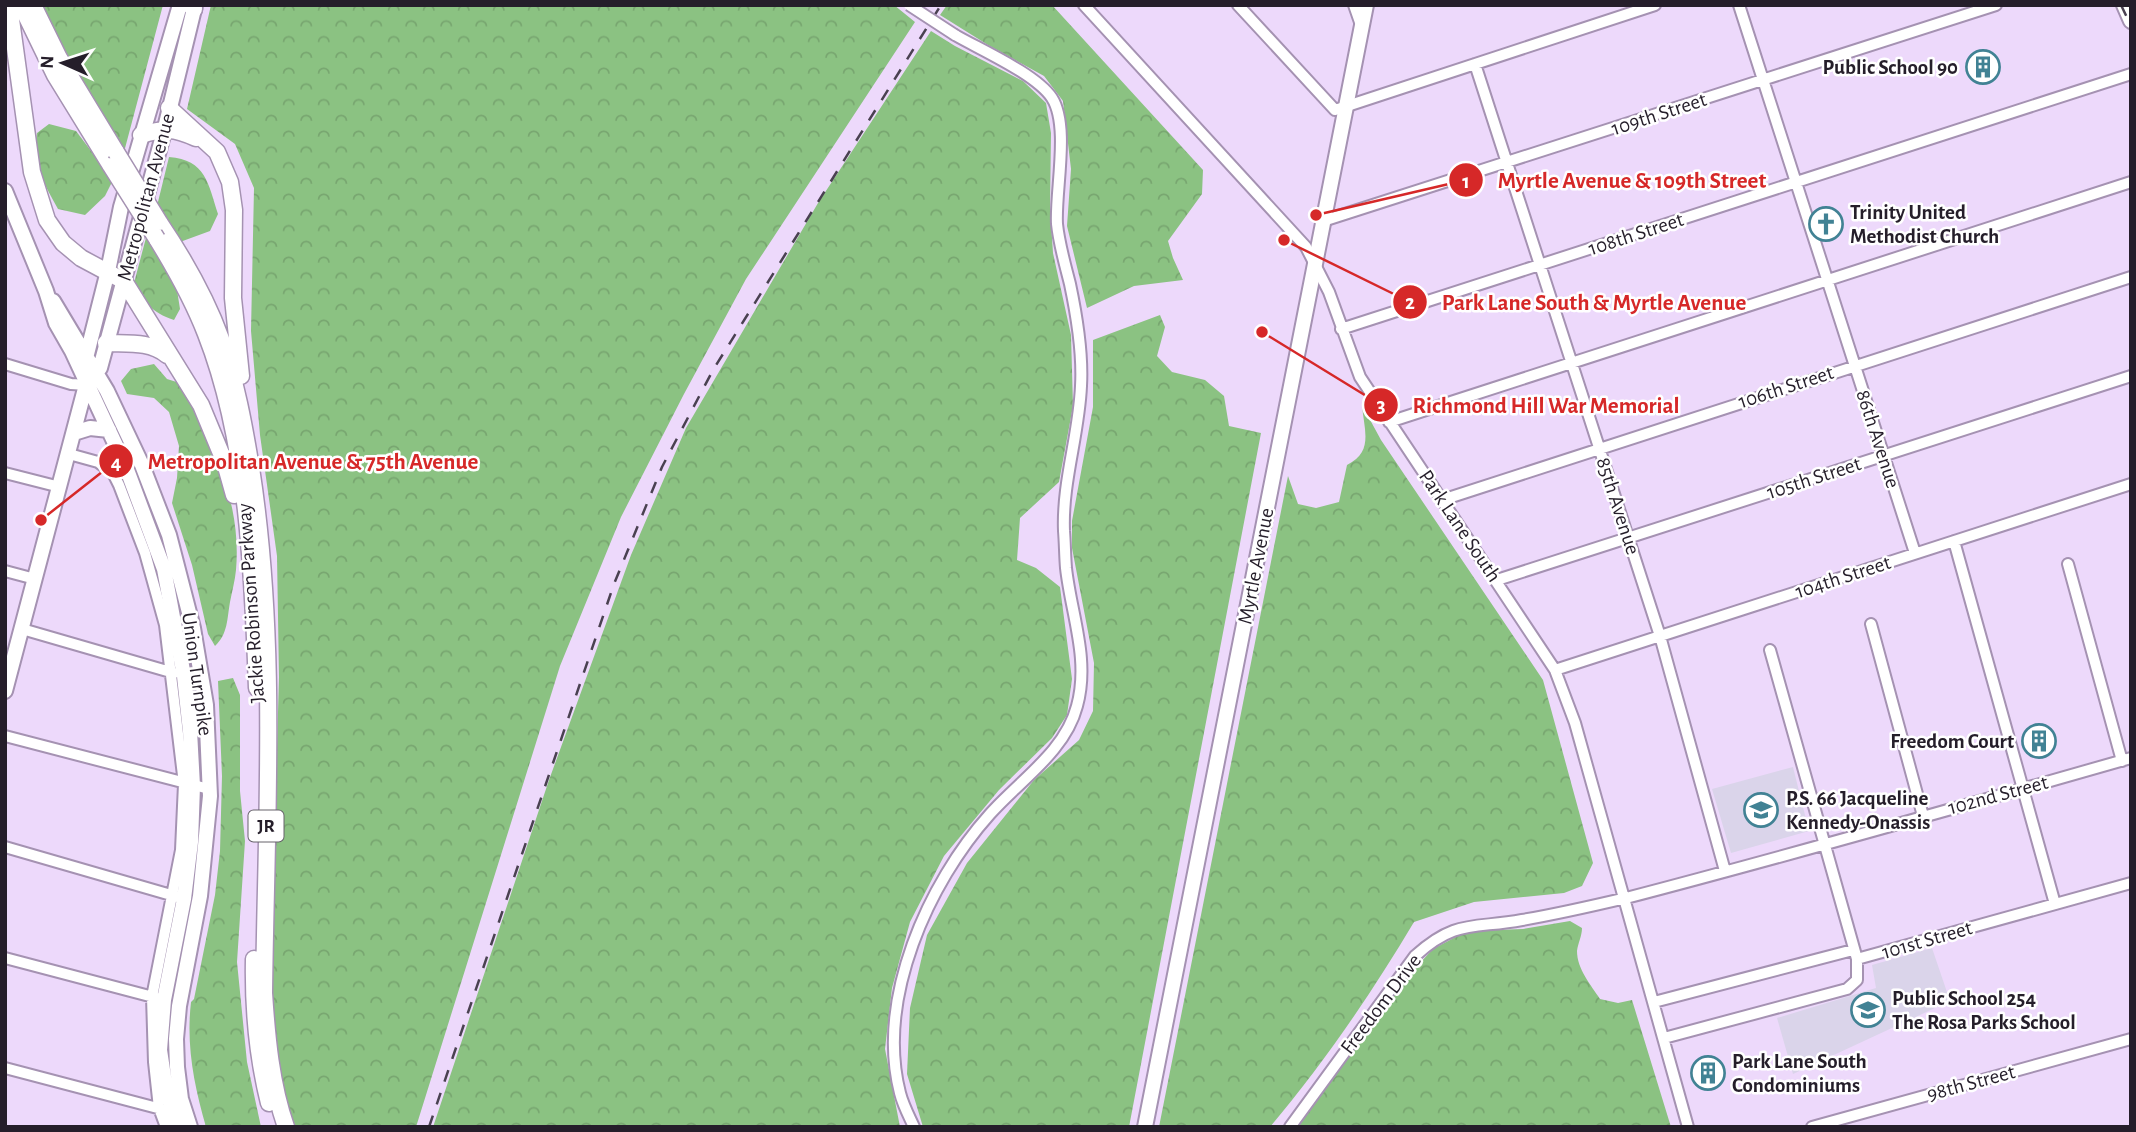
<svg xmlns="http://www.w3.org/2000/svg" width="2136" height="1132" font-family="'Alegreya Sans',sans-serif">
<defs>
<pattern id="forest-crowns" width="20" height="18" patternUnits="userSpaceOnUse" patternTransform="scale(1.75)"><rect width="20" height="18" fill="#8bc282"/><path d="M2 6a3 3 0 1 1 6 0M12 15a3 3 0 1 1 6 0" fill="none" stroke="#78a670"/></pattern>
</defs>
<rect width="100%" height="100%" fill="#edd9fb"/>
<path fill="#dad4ea" d="M 1793,767 L 1809,831 L 1731,853 L 1712,789 Z
M 1932,948 L 1950,1001 L 1793,1074 L 1777,1018 L 1876,988 L 1872,965 Z"/>
<path fill="url(#forest-crowns)" d="M 41,5 L 163,5 L 124,152 L 82,82 Z
M 211,5 L 894,5 L 915,22 L 746,279 L 684,394 L 621,517 L 560,666 L 416,1127 L 294,1127 L 277,1066 L 270,993 L 279,677 L 277,556 L 260,435 L 251,331 L 254,188 L 235,144 L 187,109 Z
M 947,5 L 1052,5 L 1203,170 L 1202,194 L 1168,241 L 1173,258 L 1183,280 L 1134,286 L 1087,308 L 1067,226 L 1071,169 L 1063,101 L 1044,76 L 988,45 L 940,15 Z
M 931,31 L 955,46 L 1023,81 L 1046,103 L 1051,133 L 1050,208 L 1053,253 L 1071,335 L 1073,406 L 1059,482 L 1020,518 L 1017,560 L 1036,568 L 1060,587 L 1072,679 L 1067,715 L 1052,738 L 999,790 L 944,856 L 910,922 L 892,988 L 885,1049 L 900,1127 L 433,1127 L 549,780 L 631,555 L 686,428 L 818,203 Z
M 49,124 L 76,131 L 113,180 L 105,196 L 85,215 L 58,209 C 43,182 32,164 37,133 Z
M 169,157 C 206,160 208,183 218,214 L 210,231 L 180,242 L 157,206 Z
M 147,234 L 177,290 L 180,309 L 174,320 C 151,312 146,304 134,283 Z
M 1160,315 L 1165,327 L 1157,356 L 1172,372 L 1205,380 L 1224,396 L 1229,426 L 1261,433 L 1129,1127 L 923,1127 L 907,1074 L 910,1008 L 927,935 L 967,863 L 1034,780 L 1079,740 L 1093,711 L 1094,663 L 1072,548 L 1072,521 L 1093,407 L 1093,340 Z
M 154,364 L 167,379 L 183,384 C 212,443 242,502 236,570 C 235,581 232,591 230,602 C 227,619 228,634 215,646 L 208,634 L 192,565 L 172,503 L 177,478 L 179,446 L 169,412 L 154,398 L 127,394 L 121,381 L 131,369 Z
M 1362,405 L 1381,440 L 1543,680 L 1593,863 L 1582,886 L 1564,893 L 1474,902 L 1414,922 C 1371,994 1324,1063 1270,1127 L 1159,1127 L 1288,476 L 1298,504 L 1316,508 L 1339,502 L 1347,465 C 1374,452 1364,430 1362,405 Z
M 233,678 L 240,695 L 240,791 L 245,841 L 237,962 L 247,1062 L 261,1127 L 206,1127 C 194,1085 186,1046 191,1002 L 194,999 L 215,895 L 220,851 L 222,776 L 218,681 Z
M 1570,921 L 1582,928 C 1582,936 1578,943 1577,951 C 1577,969 1591,985 1600,999 L 1618,1003 L 1632,1000 L 1671,1127 L 1298,1127 L 1403,981 L 1433,949 L 1467,931 L 1523,929 Z"/>
<g fill="none" stroke-linecap="round" stroke-linejoin="round">
<g stroke="#a592b2" stroke-width="14">
<path id="minor" d="M 1084,5 L 1306,247 L 1329,292 L 1360,377 L 1555,670 L 1575,723 L 1688,1127
M 1238,5 L 1335,110 L 1655,5
M 1354,5 L 1361,25
M 1739,5 L 1915,553
M 1475,64 L 1660,636 L 1725,871
M 1323,221 L 1996,5
M 1341,329 L 2131,74
M 5,364 L 71,384 L 87,385
M 1389,422 L 2131,182
M 69,454 L 98,462 L 113,473 L 119,485 L 145,553 L 165,625 L 184,784 L 181,850 L 152,997 L 154,1062 L 159,1108 L 166,1127
M 5,473 L 60,487
M 1442,500 L 2131,277
M 1954,541 L 2055,904
M 2068,564 L 2122,761
M 5,571 L 35,579
M 1497,580 L 2131,376
M 1871,624 L 1923,816
M 22,629 L 174,673
M 1555,670 L 2131,484
M 5,736 L 209,789
M 5,847 L 178,897
M 5,958 L 157,998
M 1857,959 L 2131,883
M 1654,1002 L 1853,950
M 1664,1038 L 1847,989 L 1857,980 L 1857,959 L 1770,650
M 5,1068 L 165,1110
M 914,1127 C 909,1116 903,1105 900,1093 C 876,999 928,883 990,814 C 1020,780 1065,752 1077,706 C 1090,659 1071,614 1066,568 C 1065,556 1065,543 1064,531 C 1062,482 1079,435 1081,386 C 1083,352 1077,317 1070,284 C 1065,264 1059,244 1057,224 C 1055,191 1070,126 1052,98 C 1036,74 981,50 955,35
M 1290,1127 L 1415,956 C 1456,919 1473,929 1522,920 C 1557,914 1592,906 1626,898 C 1795,854 1963,806 2131,758
M 1812,1127 L 2131,1039"/>
</g>
<g stroke="#a592b2" stroke-width="18">
<path id="major" d="M 2124,5 L 2131,21
M 5,191 L 46,291 L 56,323 L 72,351 L 126,467 L 164,569 L 184,676 L 190,731 L 193,786 L 191,842 L 184,899 L 164,1000 L 160,1050 L 165,1083 L 176,1127
M 53,301 L 107,391 L 142,465 L 169,535 L 193,628 L 206,705 L 210,796 L 200,896 L 179,1006 L 176,1039 L 177,1067 L 181,1099 L 190,1127
M 86,358 L 108,271 L 121,207 L 180,5
M 92,378 L 100,368 L 165,128 L 195,5
M 74,433 L 90,428 L 109,430
M 5,691 L 87,381
M 1145,1127 L 1366,5"/>
</g>
<g stroke="#a592b2" stroke-width="19">
<path id="highway" d="M 9,5 L 32,172 L 47,220 L 63,243 L 81,258 L 124,281 L 201,405 L 225,463 L 234,495
M 21,5 L 55,75 L 111,166
M 33,5 L 59,58 L 116,152
M 190,5 L 194,9
M 169,108 L 217,152 L 230,182 L 234,210 L 233,298 L 241,376
M 141,135 C 165,128 173,128 196,138
M 159,222 C 184,259 206,298 221,339 C 236,381 244,425 251,468 C 278,641 266,819 264,993 C 267,1038 271,1084 286,1127
M 157,239 C 176,270 193,300 206,334 C 248,441 253,574 257,688
M 106,343 C 128,344 150,341 167,355
M 254,959 C 253,1008 257,1055 269,1103"/>
</g>
<use href="#minor" stroke="#fff" stroke-width="10"/>
<use href="#major" stroke="#fff" stroke-width="14"/>
<use href="#highway" stroke="#fff" stroke-width="16"/>
<path stroke="#4a4151" stroke-width="2.5" stroke-dasharray="12 12" stroke-linecap="butt" d="M 2121,5 L 2131,26
M 429,1127 L 614,584 L 662,467 L 713,370 L 941,5"/>
<g stroke="#a592b2" stroke-width="14" stroke-linecap="butt">
<path id="minor-bridge" d="M 909,5 L 955,35"/>
</g>
<g stroke="#a592b2" stroke-width="19" stroke-linecap="butt">
<path id="highway-bridge" d="M 116,152 L 159,222
M 111,166 L 157,239"/>
</g>
<use href="#minor-bridge" stroke="#fff" stroke-width="10"/>
<use href="#highway-bridge" stroke="#fff" stroke-width="16"/>
</g>
<defs>
<g id="building-ring" transform="scale(1.75)"><circle r="9.5" fill="#fff" stroke="#418294" stroke-width="1.5"/><path d="M-4-6H4V6H1V3H-1V6H-4ZM-2.5-4.3h1.7v1.8h-1.7ZM.8-4.3h1.7v1.8H.8ZM-2.5-1h1.7V.8h-1.7ZM.8-1h1.7V.8H.8Z" fill="#418294"/></g>
<g id="church-ring" transform="scale(1.75)"><circle r="9.5" fill="#fff" stroke="#418294" stroke-width="1.5"/><path d="M-1.2-6h2.4v3.5h3.3v2.4h-3.3V6h-2.4V-.1h-3.3v-2.4h3.3Z" fill="#418294"/></g>
<g id="school-ring" transform="scale(1.75)"><circle r="9.5" fill="#fff" stroke="#418294" stroke-width="1.5"/><path d="M0-5L7-2L0 1L-7-2ZM-4 1L0 2.5L4 1V4Q0 6-4 4Z" fill="#418294"/></g>
</defs>
<g fill-rule="evenodd">
<use href="#building-ring" x="1983" y="67"/>
<use href="#church-ring" x="1826" y="224"/>
<use href="#building-ring" x="2039" y="741"/>
<use href="#school-ring" x="1761" y="810"/>
<use href="#school-ring" x="1868" y="1010"/>
<use href="#building-ring" x="1708" y="1073"/>
</g>
<g text-anchor="middle" dominant-baseline="central" stroke-width="5" stroke-linejoin="round" paint-order="stroke">
<rect fill="#fff" stroke="#66626a" stroke-width="2" x="248.5" y="810.5" width="35" height="31" rx="5"/>
<g font-size="19" font-weight="bold" fill="#251e2a">
<text x="266" y="826">JR</text>
</g>
<g font-size="21" font-weight="bold" fill="#251e2a" stroke="#fff" text-anchor="start">
<text x="1958" y="67" text-anchor="end">Public School 90</text>
<text x="1850" y="212">Trinity United<tspan x="1850" dy="24">Methodist Church</tspan></text>
<text x="2014" y="741" text-anchor="end">Freedom Court</text>
<text x="1786" y="798">P.S. 66 Jacqueline<tspan x="1786" dy="24">Kennedy-Onassis</tspan></text>
<text x="1892" y="998">Public School 254<tspan x="1892" dy="24">The Rosa Parks School</tspan></text>
<text x="1732" y="1061">Park Lane South<tspan x="1732" dy="24">Condominiums</tspan></text>
</g>
<g font-size="21" fill="#251e2a" stroke="#fff">
<text transform="translate(1659 114) rotate(-18)">109th Street</text>
<text transform="translate(146 197) rotate(-75)">Metropolitan Avenue</text>
<text transform="translate(1636 234) rotate(-18)">108th Street</text>
<text transform="translate(1786 387) rotate(-18)">106th Street</text>
<text transform="translate(1878 439) rotate(72)">86th Avenue</text>
<text transform="translate(1814 478) rotate(-18)">105th Street</text>
<text transform="translate(1618 506) rotate(72)">85th Avenue</text>
<text transform="translate(1460 526) rotate(56)">Park Lane South</text>
<text transform="translate(1256 566) rotate(-79)">Myrtle Avenue</text>
<text transform="translate(1843 577) rotate(-18)">104th Street</text>
<text transform="translate(251 603) rotate(-94)">Jackie Robinson Parkway</text>
<text transform="translate(197 674) rotate(82)">Union Turnpike</text>
<text transform="translate(1998 795) rotate(-15)">102nd Street</text>
<text transform="translate(1927 940) rotate(-16)">101st Street</text>
<text transform="translate(1381 1004) rotate(-53)">Freedom Drive</text>
<text transform="translate(1971 1083) rotate(-15)">98th Street</text>
</g>
</g>
<path fill="none" stroke="#d62828" stroke-width="2.5" d="M1316 215L1466 180M1284 240L1410 302M1262 332L1381 405M41 520L116 461"/>
<g fill="#d62828" stroke="#fff" stroke-width="2.5">
<circle cx="1316" cy="215" r="7"/>
<circle cx="1284" cy="240" r="7"/>
<circle cx="1262" cy="332" r="7"/>
<circle cx="41" cy="520" r="7"/>
<circle cx="1466" cy="180" r="18"/>
<circle cx="1410" cy="302" r="18"/>
<circle cx="1381" cy="405" r="18"/>
<circle cx="116" cy="461" r="18"/>
</g>
<g font-size="21" text-anchor="middle" font-weight="bold" fill="#fff">
<text x="1466" y="188">1</text>
<text x="1410" y="309">2</text>
<text x="1381" y="412">3</text>
<text x="116" y="469">4</text>
</g>
<g font-size="23" text-anchor="middle" font-weight="bold" fill="#d62828" stroke="#fff" stroke-width="5" stroke-linejoin="round" paint-order="stroke">
<text x="1632" y="188">Myrtle Avenue &amp; 109th Street</text>
<text x="1594" y="310">Park Lane South &amp; Myrtle Avenue</text>
<text x="1546" y="413">Richmond Hill War Memorial</text>
<text x="313" y="469">Metropolitan Avenue &amp; 75th Avenue</text>
</g>
<rect width="2136" height="1132" fill="none" stroke="#251e2a" stroke-width="14"/>
<g transform="translate(63 63) rotate(273)" stroke="#ffffff" stroke-width="5" paint-order="stroke">
<path d="M0-5L12 26L0 18L-12 26Z" fill="#251e2a"/>
<text y="-10" font-size="19" font-weight="bold" text-anchor="middle" fill="#251e2a">N</text>
</g>
</svg>
